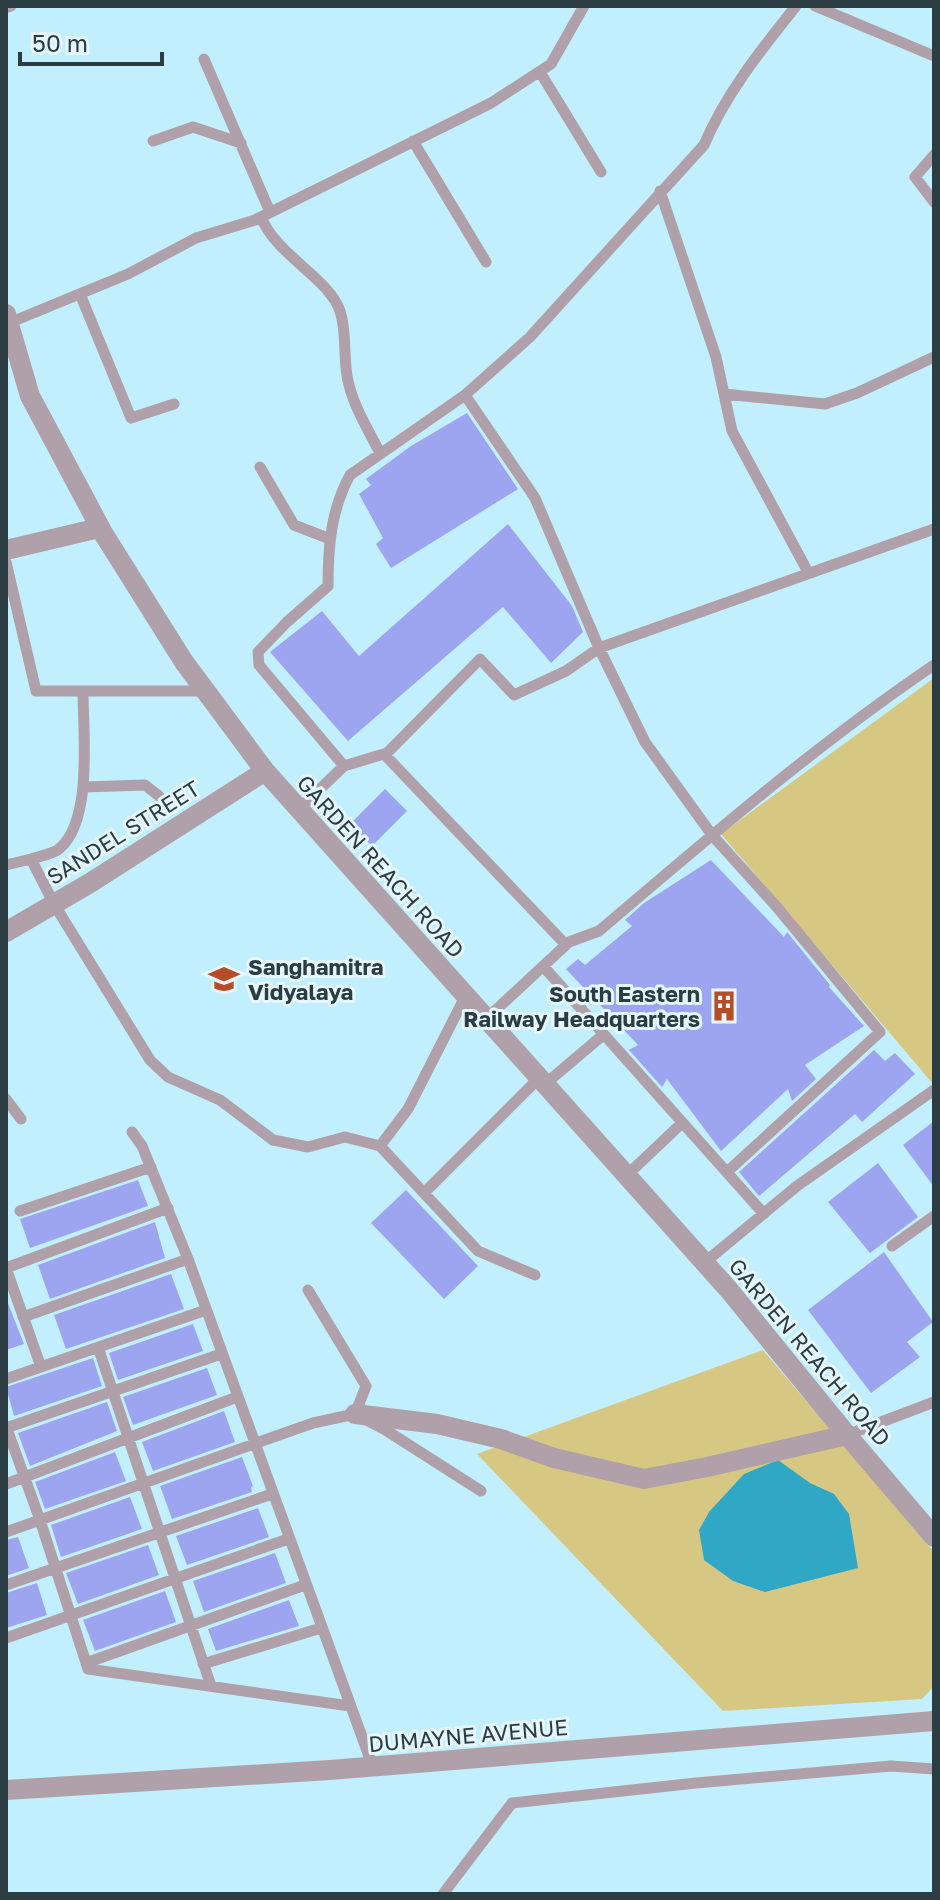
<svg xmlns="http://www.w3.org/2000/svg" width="940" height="1900" font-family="'Golos Text',sans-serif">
<rect width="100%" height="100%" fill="#c2effd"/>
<path fill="#d6c883" d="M 934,678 L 934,1083 L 933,1084 L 721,834 Z
M 763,1350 L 934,1552 L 934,1686 L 922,1699 L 723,1711 L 477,1454 Z"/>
<path fill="#30a7c5" d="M 778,1460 L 810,1483 L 834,1494 L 849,1514 L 858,1568 L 765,1592 L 733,1581 L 704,1560 L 699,1530 L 709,1512 L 744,1474 Z"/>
<path fill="#9da5f1" d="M 467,413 L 518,489 L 391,568 L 376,544 L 383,538 L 359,494 L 371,485 L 366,479 L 411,446 Z
M 508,524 L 572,606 L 583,632 L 551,663 L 503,607 L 348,741 L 270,652 L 322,611 L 359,656 Z
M 385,789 L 407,811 L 372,846 L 350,824 Z
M 711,860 L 784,937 L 787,932 L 830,985 L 829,987 L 864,1026 L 805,1065 L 816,1079 L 792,1101 L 788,1089 L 721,1151 L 667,1079 L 662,1087 L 629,1050 L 638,1045 L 566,969 L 578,959 L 585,965 L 632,926 L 625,920 L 644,903 Z
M 874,1050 L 885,1061 L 895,1053 L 915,1074 L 862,1122 L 855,1114 L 759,1196 L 739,1172 Z
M 934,1121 L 934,1187 L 903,1145 Z
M 878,1163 L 918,1217 L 870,1253 L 828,1202 Z
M 138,1180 L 148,1206 L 30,1248 L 20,1219 Z
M 406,1190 L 478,1266 L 444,1299 L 371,1223 Z
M 155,1222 L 165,1258 L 50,1299 L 38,1265 Z
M 884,1252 L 933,1322 L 907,1342 L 920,1357 L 871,1393 L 808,1310 Z
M 171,1274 L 184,1309 L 66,1349 L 54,1315 Z
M 6,1298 L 24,1344 L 6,1350 Z
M 193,1324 L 203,1351 L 118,1380 L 109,1353 Z
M 93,1358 L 102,1386 L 14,1416 L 6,1387 Z
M 207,1368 L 217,1395 L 133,1425 L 123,1397 Z
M 107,1402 L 117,1431 L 30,1466 L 18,1433 Z
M 224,1411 L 235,1442 L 153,1471 L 142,1442 Z
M 115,1452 L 126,1481 L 45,1509 L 35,1482 Z
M 242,1457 L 253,1486 L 251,1487 L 252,1492 L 172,1519 L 160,1486 Z
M 130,1497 L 142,1529 L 61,1557 L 51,1525 Z
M 258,1508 L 269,1537 L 187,1565 L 176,1536 Z
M 18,1537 L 29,1568 L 6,1576 L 6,1540 Z
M 148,1545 L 159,1575 L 78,1604 L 66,1573 Z
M 275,1553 L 286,1583 L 204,1612 L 193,1581 Z
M 37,1583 L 47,1615 L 6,1628 L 6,1593 Z
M 165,1591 L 176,1622 L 95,1651 L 83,1620 Z
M 289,1600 L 299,1626 L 216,1651 L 208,1629 Z"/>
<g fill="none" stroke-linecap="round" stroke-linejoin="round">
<path stroke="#b0a0aa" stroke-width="11" d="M 815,6 L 934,56
M 6,8 L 11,6
M 204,59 L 270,212
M 540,72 L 601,172
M 153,141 L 193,127 L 241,143
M 413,141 L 486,262
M 934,155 L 915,177 L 934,202
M 660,191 L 716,357 L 732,431 L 808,572
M 261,217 C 276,255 329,278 340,311 C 348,335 342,362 349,385 C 355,409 369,431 380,453
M 80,294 L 131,418 L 174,404
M 9,323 L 128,274 L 196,238 L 255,220 L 491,103 L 551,64 L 584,6
M 724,394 L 825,404 L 857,393 L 934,357
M 465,395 L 535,498 L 599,648 L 934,529
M 260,467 L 294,525 L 330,539
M 6,562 L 36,691 L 205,691
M 384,754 L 566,945
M 344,766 L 259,665 L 258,652 L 287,622 L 328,586 C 328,546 331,510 350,475 L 465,395 L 530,337 L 704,145 C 726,93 761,50 796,6
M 84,787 L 145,785 L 159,796
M 299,809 L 344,766 L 387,753 L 480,659 L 514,695 L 566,671 L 599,648 L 645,742 L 712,835 L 776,906 L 880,1032 L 727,1172
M 31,859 C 40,856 54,854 60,848 C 93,820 83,731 83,691
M 6,865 L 31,859 L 54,904 L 150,1060 L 168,1077 L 220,1100 L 273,1140 L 308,1147 L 345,1137 L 380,1146 L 478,1251 L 535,1275
M 543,966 L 764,1214
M 485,1020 L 569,942 L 599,931 C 707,839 816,745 934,665
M 544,1085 L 603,1035
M 6,1099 L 21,1119
M 132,1132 L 142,1146 L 188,1259 L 373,1767
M 380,1146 L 408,1109 L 465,997
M 626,1176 L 682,1123
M 424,1193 L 538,1079
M 20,1211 L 151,1167
M 892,1246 L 934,1216
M 704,1263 L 797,1186 L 934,1090
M 6,1268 L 168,1208
M 6,1268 L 41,1367
M 308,1290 L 366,1386 L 355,1414
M 23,1317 L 188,1259
M 98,1347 L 211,1686
M 6,1379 L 206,1310
M 6,1426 L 40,1520 L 88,1669 L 350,1706
M 6,1428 L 221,1354
M 847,1435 L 934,1402
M 6,1484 L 237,1397
M 6,1532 L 313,1423 L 355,1414 L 384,1429 L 481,1491
M 6,1585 L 272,1494
M 6,1638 L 288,1539
M 86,1663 L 305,1585
M 203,1664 L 321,1628
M 443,1894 L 512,1803 L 696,1783 L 891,1766 L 934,1769"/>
<path stroke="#b0a0aa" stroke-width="20" d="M 6,314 L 30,396 L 103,533 L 184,662 L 265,771 L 729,1290 L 847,1435 L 934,1537
M 6,550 L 99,528
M 6,932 L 90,883 L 265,771
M 355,1414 L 437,1424 L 501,1439 L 554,1458 L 644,1479 L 707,1467 L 847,1435
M 6,1790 L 330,1770 L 934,1721"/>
</g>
<defs>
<g id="school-bare" transform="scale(2.4)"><path d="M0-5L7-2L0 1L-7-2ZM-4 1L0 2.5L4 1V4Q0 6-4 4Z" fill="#b54d29" stroke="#e5f7fd" stroke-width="2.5" paint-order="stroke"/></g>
<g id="building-bare" transform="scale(2.4)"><path d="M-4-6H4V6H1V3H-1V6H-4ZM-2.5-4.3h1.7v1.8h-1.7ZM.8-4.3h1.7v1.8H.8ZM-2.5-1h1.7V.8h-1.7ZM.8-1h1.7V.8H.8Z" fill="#b54d29" stroke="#e5f7fd" stroke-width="2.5" paint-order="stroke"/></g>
</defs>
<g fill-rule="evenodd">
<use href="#school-bare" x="224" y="979"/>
<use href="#building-bare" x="724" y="1006"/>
</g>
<g text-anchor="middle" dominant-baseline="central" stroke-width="6" stroke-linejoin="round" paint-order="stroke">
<g font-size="22" fill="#2b3d43" stroke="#e5f7fd">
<text transform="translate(123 832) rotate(-32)">SANDEL STREET</text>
<text transform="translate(381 866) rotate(48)">GARDEN REACH ROAD</text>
<text transform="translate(810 1352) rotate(50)">GARDEN REACH ROAD</text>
<text transform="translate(468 1735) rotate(-5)">DUMAYNE AVENUE</text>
</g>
<g font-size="22" font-weight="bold" fill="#2b3d43" stroke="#e5f7fd" text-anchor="start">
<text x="248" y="966">Sanghamitra<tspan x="248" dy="25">Vidyalaya</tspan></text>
<text x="700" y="993" text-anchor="end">South Eastern<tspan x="700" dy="25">Railway Headquarters</tspan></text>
</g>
</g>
<rect width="940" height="1900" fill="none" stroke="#2b3d43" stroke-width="16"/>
<path d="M20 52v12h142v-12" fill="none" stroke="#2b3d43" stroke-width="4"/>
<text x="32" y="52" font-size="24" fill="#2b3d43" stroke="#e5f7fd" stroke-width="6" paint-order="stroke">50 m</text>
</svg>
